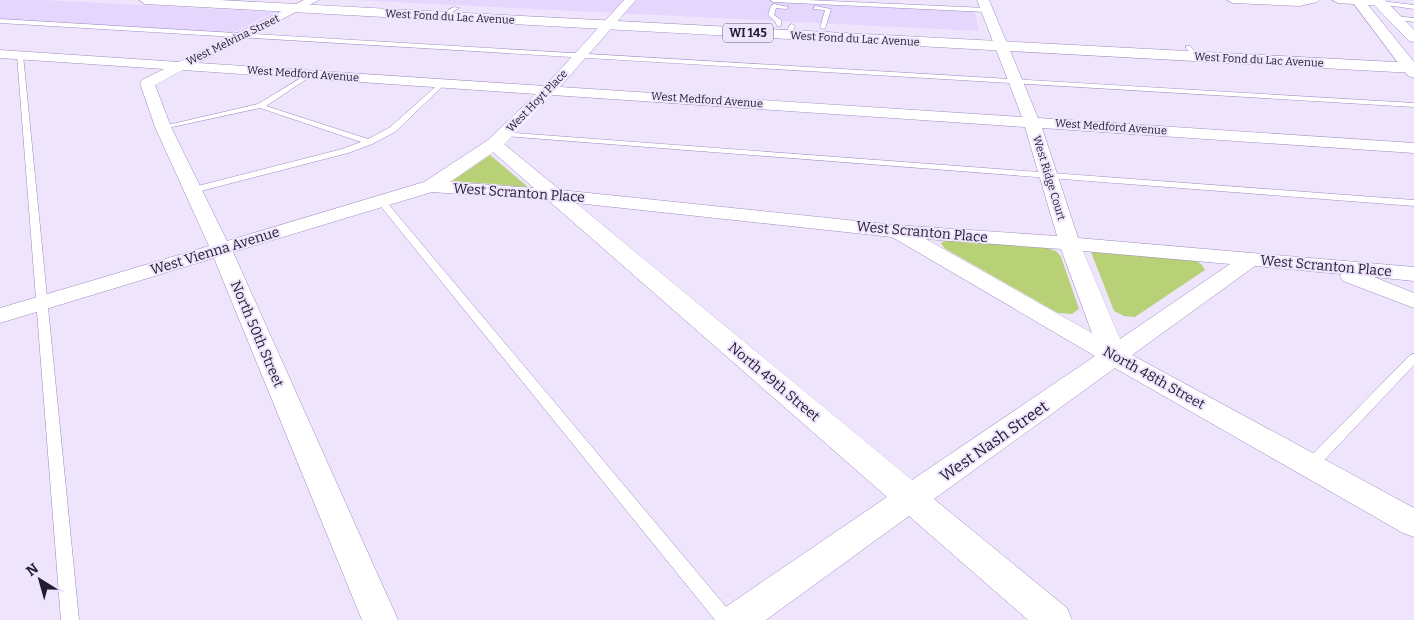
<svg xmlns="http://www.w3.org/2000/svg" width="1414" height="620" font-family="Bitter,serif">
<rect width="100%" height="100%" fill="#eee5fd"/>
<path fill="#e5d6fe" d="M 0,0 L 44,0 L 275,12 L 230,34 L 0,21 Z
M 352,0 L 777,0 L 974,10 L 979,31 Z"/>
<path fill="#b8d177" d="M 490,155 L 528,187 L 452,181 Z
M 946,240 L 1041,246 L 1056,251 L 1061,257 L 1079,309 L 1072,314 L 1058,313 L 944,248 L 941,243 Z
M 1091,252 L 1195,260 L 1202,265 L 1205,270 L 1135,317 L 1124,316 L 1114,311 Z"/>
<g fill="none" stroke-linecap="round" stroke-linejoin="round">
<g stroke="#9e89c0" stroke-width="1">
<path id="service" d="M 770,0 L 807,0 L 987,8 L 990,10 L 987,12 L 773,2 Z
M 1381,1 L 1414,5 L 1414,9 L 1379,4 Z
M 774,4 L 789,7 L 786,9 L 776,8 L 774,15 L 781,20 L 781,26 L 777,26 L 775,21 L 768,15 L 771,6 Z
M 815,6 L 831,9 L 825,29 L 820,28 L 825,10 L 813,9 Z
M 454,7 L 459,8 L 443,17 L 438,16 Z
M 1395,16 L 1414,18 L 1414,22 L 1393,19 Z
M 0,19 L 1414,103 L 1414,107 L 0,23 Z
M 792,24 L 795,26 L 791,35 L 786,36 L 789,26 Z
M 1186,46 L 1190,46 L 1199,56 L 1199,58 L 1195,58 L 1186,48 Z
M 20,53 L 23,55 L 79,620 L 61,620 L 17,55 Z
M 309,73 L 311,74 L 311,76 L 266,106 L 368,139 L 389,128 L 441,82 L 446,83 L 395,132 L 372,144 L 348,153 L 193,193 L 190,192 L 190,188 L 342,149 L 361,142 L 260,108 L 163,129 L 159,127 L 258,104 Z
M 501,132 L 1414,200 L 1414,206 L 504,136 L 500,134 Z
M 381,198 L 384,199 L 732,614 L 735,620 L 715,620 L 378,203 L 376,201 Z
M 1414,354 L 1414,365 L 1315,470 L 1310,471 L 1305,470 L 1303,466 L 1305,462 L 1410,355 Z"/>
</g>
<g stroke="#9e89c0" stroke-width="1">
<path id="minor" d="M 304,0 L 319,0 L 198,63 L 545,86 L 624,0 L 636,0 L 560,87 L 1022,117 L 977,0 L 989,0 L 1038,118 L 1414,143 L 1414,153 L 1042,128 L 1078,238 L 1414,267 L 1414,281 L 1374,277 L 1414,293 L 1414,308 L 1343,281 L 1340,276 L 1341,274 L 1255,266 L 1132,355 L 1414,508 L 1414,537 L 1403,533 L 1115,368 L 934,499 L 1067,608 L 1072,620 L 1028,620 L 909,516 L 766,620 L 719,620 L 724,608 L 887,497 L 548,200 L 432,192 L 233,252 L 398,620 L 362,620 L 214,258 L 0,323 L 0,308 L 209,246 L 155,127 L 140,83 L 142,80 L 164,69 L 0,58 L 0,50 L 179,62 ZM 183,70 L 536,94 L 488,140 L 424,182 L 227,241 L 171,127 L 155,85 ZM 552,95 L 1025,127 L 1057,236 L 895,225 L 560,190 L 504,144 ZM 493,152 L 534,188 L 450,182 ZM 576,203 L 892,237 L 1095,356 L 912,480 ZM 926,239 L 1061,249 L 1092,333 ZM 1083,251 L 1230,264 L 1120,339 Z
M 1227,0 L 1319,0 L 1317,2 L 1300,6 L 1233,3 Z
M 1332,0 L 1383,0 L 1387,3 L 1381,6 L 1338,3 Z"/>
</g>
<g stroke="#9e89c0" stroke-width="1">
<path id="tertiary" d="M 1351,0 L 1364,0 L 1414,62 L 1414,78 L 1408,76 Z
M 1376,0 L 1385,0 L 1414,30 L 1414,42 L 1409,41 L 1375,6 L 1373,3 Z"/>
</g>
<g stroke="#9e89c0" stroke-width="1">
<path id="primary" d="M 139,0 L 219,0 L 1414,63 L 1414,73 L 145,4 Z"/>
</g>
<use href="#service" fill="#fff" fill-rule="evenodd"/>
<use href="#minor" fill="#fff" fill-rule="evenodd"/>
<use href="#tertiary" fill="#fff" fill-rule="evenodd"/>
<use href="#primary" fill="#fff" fill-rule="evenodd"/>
</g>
<g text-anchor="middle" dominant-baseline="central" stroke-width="4" stroke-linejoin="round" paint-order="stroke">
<g font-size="11" fill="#231b30" stroke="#eee5fd">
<text transform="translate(450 17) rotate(3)">West Fond du Lac Avenue</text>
<text transform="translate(855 39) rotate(3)">West Fond du Lac Avenue</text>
<text transform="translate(233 40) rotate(-26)">West Melvina Street</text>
<text transform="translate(1259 60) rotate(3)">West Fond du Lac Avenue</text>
<text transform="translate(303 74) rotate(4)">West Medford Avenue</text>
<text transform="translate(707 100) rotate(4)">West Medford Avenue</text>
<text transform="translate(537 101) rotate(-46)">West Hoyt Place</text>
<text transform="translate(1111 127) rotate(4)">West Medford Avenue</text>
<text transform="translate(1049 178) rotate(73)">West Ridge Court</text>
</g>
<rect fill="#eee5fd" stroke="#60586e" stroke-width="1" x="723" y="23.5" width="50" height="19" rx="4"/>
<g font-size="12" font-weight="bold" fill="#231b30">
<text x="748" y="33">WI 145</text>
</g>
<g font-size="14" fill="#231b30" stroke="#eee5fd">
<text transform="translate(519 193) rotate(4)">West Scranton Place</text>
<text transform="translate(922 232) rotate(5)">West Scranton Place</text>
<text transform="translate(215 251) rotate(-17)">West Vienna Avenue</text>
<text transform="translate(1326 266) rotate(5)">West Scranton Place</text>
<text transform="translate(257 334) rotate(67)">North 50th Street</text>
<text transform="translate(1154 378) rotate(29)">North 48th Street</text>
<text transform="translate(774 382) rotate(40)">North 49th Street</text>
</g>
<g font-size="16" fill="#231b30" stroke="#eee5fd">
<text transform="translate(994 441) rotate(-35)">West Nash Street</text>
</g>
</g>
<g transform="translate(40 580) rotate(323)" stroke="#eee5fd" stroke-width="4" paint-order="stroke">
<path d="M0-4L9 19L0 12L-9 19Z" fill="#231b30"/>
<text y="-8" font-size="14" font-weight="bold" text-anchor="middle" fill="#231b30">N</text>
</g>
</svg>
